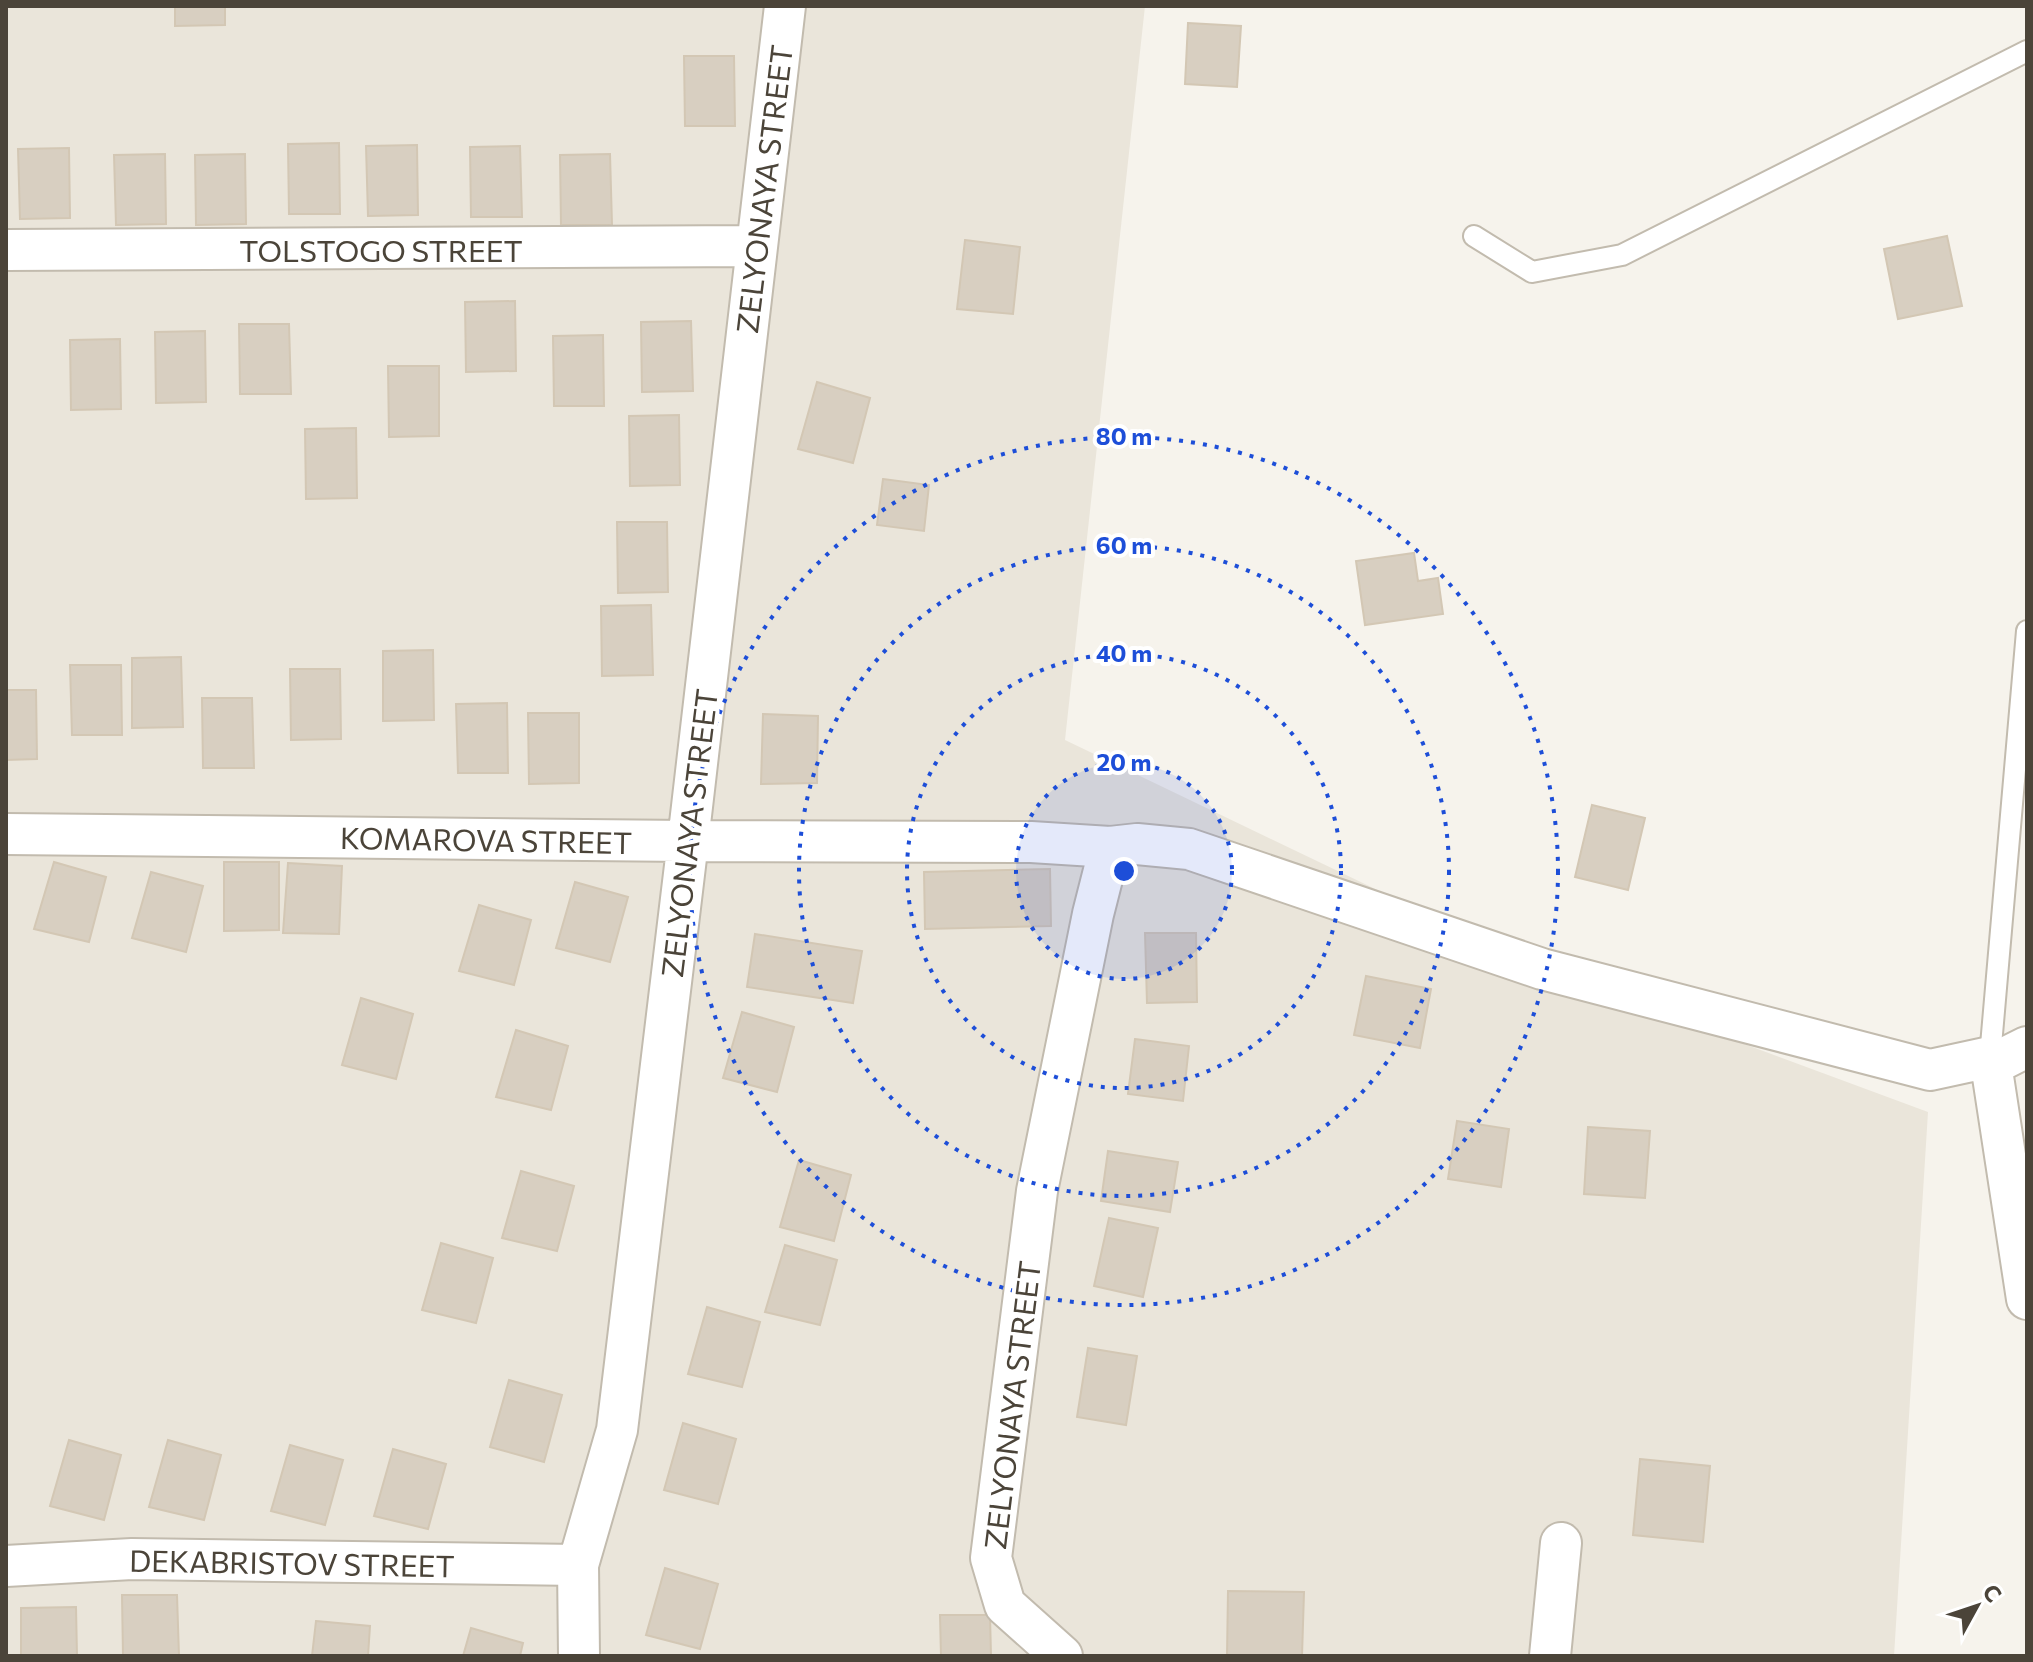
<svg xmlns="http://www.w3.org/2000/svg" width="2033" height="1662" font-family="Commissioner,sans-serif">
<rect width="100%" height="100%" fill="#f6f3ec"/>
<path fill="#eae5da" d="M 6,6 L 1145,6 L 1065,740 L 1542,969 L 1928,1112 L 1894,1656 L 6,1656 Z"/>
<path fill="#d8cfc1" stroke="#d3c7b4" stroke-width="2" d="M 175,6 L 225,6 L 225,25 L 175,26 Z
M 1188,23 L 1241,26 L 1237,87 L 1185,84 Z
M 684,56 L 734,56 L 735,126 L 685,126 Z
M 339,143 L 340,214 L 289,214 L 288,144 Z
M 417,145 L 418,215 L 368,216 L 366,146 Z
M 520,146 L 522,217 L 471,217 L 470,147 Z
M 69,148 L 70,218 L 20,219 L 18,149 Z
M 165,154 L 166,224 L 116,225 L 114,155 Z
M 245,154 L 246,224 L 196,225 L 195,155 Z
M 610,154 L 612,225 L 561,225 L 560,155 Z
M 1947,236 L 1962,306 L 1898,319 L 1884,249 Z
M 965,240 L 1020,247 L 1013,314 L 957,309 Z
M 515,301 L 516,371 L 466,372 L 465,302 Z
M 691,321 L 693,391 L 642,392 L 641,322 Z
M 239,324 L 289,324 L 291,394 L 240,394 Z
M 205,331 L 206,402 L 156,403 L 155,332 Z
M 603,335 L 604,406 L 554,406 L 553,336 Z
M 120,339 L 121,409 L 71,410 L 70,340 Z
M 388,366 L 439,366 L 439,436 L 389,437 Z
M 817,382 L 870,398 L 853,463 L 798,449 Z
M 679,415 L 680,485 L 630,486 L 629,416 Z
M 356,428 L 357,498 L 306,499 L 305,429 Z
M 883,479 L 929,485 L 924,531 L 877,525 Z
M 617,522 L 667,522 L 668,592 L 618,593 Z
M 1414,553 L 1418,581 L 1438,578 L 1443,614 L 1365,625 L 1356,561 Z
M 651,605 L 653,675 L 602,676 L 601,606 Z
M 433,650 L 434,720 L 383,721 L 383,651 Z
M 181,657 L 183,727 L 132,728 L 132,658 Z
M 70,665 L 121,665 L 122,735 L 72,735 Z
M 290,669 L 340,669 L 341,739 L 291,740 Z
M 6,690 L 36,690 L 37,759 L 6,760 Z
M 202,698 L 252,698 L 254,768 L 203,768 Z
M 507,703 L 508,773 L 458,773 L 456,704 Z
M 528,713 L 579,713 L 579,783 L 529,784 Z
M 763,714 L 818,716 L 817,783 L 761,784 Z
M 1592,805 L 1645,818 L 1628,890 L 1575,877 Z
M 54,862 L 106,877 L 89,942 L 34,929 Z
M 224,862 L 279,862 L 279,930 L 224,931 Z
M 288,863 L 342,866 L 339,934 L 283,933 Z
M 1050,869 L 1051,926 L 925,929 L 924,872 Z
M 151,872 L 203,886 L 186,952 L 132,938 Z
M 575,882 L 628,897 L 610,962 L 556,948 Z
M 479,905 L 531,920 L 514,985 L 459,971 Z
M 1145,933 L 1196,933 L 1197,1002 L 1147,1003 Z
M 755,934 L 862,951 L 853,1003 L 747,987 Z
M 1366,976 L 1431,989 L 1420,1048 L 1354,1035 Z
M 361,998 L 413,1014 L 396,1079 L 342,1065 Z
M 742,1012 L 794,1027 L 777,1092 L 723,1078 Z
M 516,1030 L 568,1046 L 551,1110 L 496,1097 Z
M 1135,1039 L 1189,1046 L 1183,1101 L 1128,1094 Z
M 1457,1121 L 1509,1129 L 1501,1187 L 1448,1179 Z
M 1588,1127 L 1650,1131 L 1645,1198 L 1584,1194 Z
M 1108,1151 L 1178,1162 L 1170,1212 L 1101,1201 Z
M 799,1160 L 851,1175 L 834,1241 L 780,1227 Z
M 521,1171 L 574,1186 L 557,1251 L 502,1238 Z
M 1109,1218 L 1158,1228 L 1143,1297 L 1094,1286 Z
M 441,1243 L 493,1258 L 476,1323 L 422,1310 Z
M 785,1245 L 837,1260 L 820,1325 L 765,1312 Z
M 707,1307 L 760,1322 L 742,1387 L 688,1374 Z
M 1088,1348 L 1137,1356 L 1126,1425 L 1077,1417 Z
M 509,1380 L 562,1395 L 544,1462 L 490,1447 Z
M 683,1423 L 736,1439 L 718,1504 L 664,1490 Z
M 69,1440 L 121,1455 L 104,1520 L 50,1506 Z
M 168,1440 L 221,1455 L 204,1520 L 149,1507 Z
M 290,1445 L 343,1460 L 325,1525 L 271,1511 Z
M 393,1449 L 446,1464 L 428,1529 L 374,1516 Z
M 1640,1459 L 1710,1466 L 1703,1542 L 1633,1535 Z
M 665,1568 L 718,1584 L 700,1649 L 646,1635 Z
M 1228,1591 L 1304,1592 L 1302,1656 L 1227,1656 Z
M 122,1595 L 177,1595 L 179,1656 L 123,1656 Z
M 76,1607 L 77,1656 L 21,1656 L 21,1608 Z
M 940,1615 L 990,1615 L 991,1656 L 941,1656 Z
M 316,1621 L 370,1626 L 368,1656 L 312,1656 Z
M 471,1628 L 523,1643 L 520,1656 L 463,1656 Z"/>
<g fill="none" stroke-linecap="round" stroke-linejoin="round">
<g stroke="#c2bbae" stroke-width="24">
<path id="service" d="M 1474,236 L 1532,272 L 1622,255 L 2027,51
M 1990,1057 L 2027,631"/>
</g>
<g stroke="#c2bbae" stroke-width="44">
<path id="minor" d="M 6,250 L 756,246
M 6,834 L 688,841 L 1031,842 L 1110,847 L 1137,844 L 1189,849 L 1542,969 L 1930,1070 L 1990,1057 L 2003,1059 L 2027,1047
M 1990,1057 L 2027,1299
M 6,1566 L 132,1559 L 578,1565
M 579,1656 L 578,1565 L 617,1430 L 688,841 L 785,6
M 1062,1656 L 1005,1605 L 991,1558 L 1037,1191 L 1093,914 L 1110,847
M 1550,1656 L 1561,1543"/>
</g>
<use href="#service" stroke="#fff" stroke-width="20"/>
<use href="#minor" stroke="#fff" stroke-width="40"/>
</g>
<circle cx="1124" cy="871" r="108" fill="#1d4ed8" fill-opacity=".12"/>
<g fill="none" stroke="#1d4ed8" stroke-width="4" stroke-dasharray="4 8">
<circle cx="1124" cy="871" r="108"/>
<circle cx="1124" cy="871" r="217"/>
<circle cx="1124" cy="871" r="325"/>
<circle cx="1124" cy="871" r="434"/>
</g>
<g text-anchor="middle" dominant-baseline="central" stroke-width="8" stroke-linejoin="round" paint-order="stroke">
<g font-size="30" fill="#4b4439" stroke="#fff">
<text transform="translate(763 189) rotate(-83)">ZELYONAYA STREET</text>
<text x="381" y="249">TOLSTOGO STREET</text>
<text transform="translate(688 833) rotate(-83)">ZELYONAYA STREET</text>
<text transform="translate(486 839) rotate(1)">KOMAROVA STREET</text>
<text transform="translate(1011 1405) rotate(-83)">ZELYONAYA STREET</text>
<text transform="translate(292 1562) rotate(1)">DEKABRISTOV STREET</text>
</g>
</g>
<circle cx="1124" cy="871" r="12" fill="#1d4ed8" stroke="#fff" stroke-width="4"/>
<g font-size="24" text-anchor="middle" font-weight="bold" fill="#1d4ed8" stroke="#fff" stroke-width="8" stroke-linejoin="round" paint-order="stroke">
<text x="1124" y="445">80 m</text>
<text x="1124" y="554">60 m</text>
<text x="1124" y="662">40 m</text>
<text x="1124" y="771">20 m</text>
</g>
<rect width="2033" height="1662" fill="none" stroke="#4b4439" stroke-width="16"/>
<g transform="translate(1977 1606) rotate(50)" stroke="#ffffff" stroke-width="6" paint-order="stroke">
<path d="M0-6L14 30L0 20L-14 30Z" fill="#4b4439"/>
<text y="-12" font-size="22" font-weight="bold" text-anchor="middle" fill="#4b4439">С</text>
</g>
</svg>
